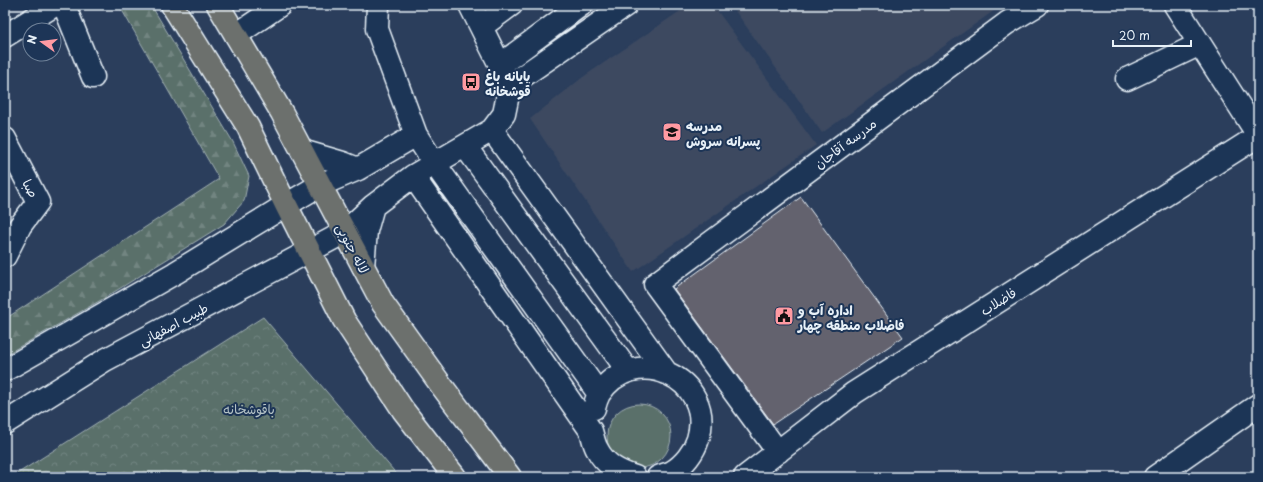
<svg xmlns="http://www.w3.org/2000/svg" width="1263" height="482" font-family="'Playpen Sans','Playpen Sans Arabic',sans-serif">
<defs>
<pattern id="forest-firs" width="22" height="20" patternUnits="userSpaceOnUse"><rect width="22" height="20" fill="#5a706b"/><path d="M5 1l3.5 6h-7zM16 11l3.5 6h-7z" fill="#728581"/></pattern>
<pattern id="park-crowns" width="20" height="18" patternUnits="userSpaceOnUse"><rect width="20" height="18" fill="#5a706b"/><path d="M2 6a3 3 0 1 1 6 0M12 15a3 3 0 1 1 6 0" fill="none" stroke="#728581"/></pattern>
</defs>
<rect width="100%" height="100%" fill="#2b3e5c"/>
<filter id="ink" filterUnits="userSpaceOnUse"><feTurbulence type="fractalNoise" baseFrequency=".025" numOctaves="2"/><feDisplacementMap in="SourceGraphic" scale="8" xChannelSelector="R" yChannelSelector="G"/><feConvolveMatrix kernelMatrix="1 2 1 2 8 2 1 2 1" color-interpolation-filters="sRGB"/></filter>
<g filter="url(#ink)">
<path fill="#3c4961" d="M 689,5 L 713,5 L 816,145 L 633,272 L 530,119 L 583,77 Z
M 731,5 L 1002,5 L 822,133 Z"/>
<path fill="#5a706b" stroke="#a1b0b2" d="M607 436a32 32 0 1 1 64 0a32 32 0 1 1-64 0Z"/>
<path fill="url(#forest-firs)" stroke="#a1b0b2" d="M 119,5 L 151,5 L 233,142 L 249,176 L 244,201 L 224,224 L 101,300 L 5,355 L 5,319 L 219,179 Z"/>
<path fill="url(#park-crowns)" stroke="#a1b0b2" d="M 263,317 L 399,477 L 12,477 Z"/>
<path fill="#64626e" stroke="#e8f1f8" d="M 801,197 L 903,337 L 773,424 L 674,289 Z"/>
<g fill="none" stroke-linecap="round" stroke-linejoin="round">
<g stroke="#e8f1f8" stroke-width="25">
<path id="minor" d="M 64,5 L 93,77
M 378,5 L 377,29 L 416,135 L 434,163 L 599,394
M 1175,5 L 1258,135
M 481,27 L 511,5
M 236,35 L 280,5
M 5,36 L 55,5
M 500,65 L 581,5
M 1127,79 L 1200,44
M 510,85 L 626,5
M 492,130 L 666,372
M 5,139 L 38,202 L 20,226 L 5,256
M 465,146 L 628,371
M 302,151 L 343,163 L 358,169
M 413,176 L 591,431 C 593,437 594,444 597,449 C 605,465 619,472 635,477
M 363,266 L 366,231 L 373,206
M 5,370 L 175,273 L 286,205 L 320,185 L 358,169 L 416,135
M 594,408 C 595,404 597,398 599,394 C 634,341 716,378 698,439 C 694,452 684,465 672,472 C 668,474 662,475 658,477
M 5,423 L 105,360 L 345,232 L 373,206 L 413,176 L 492,130 L 504,114 L 510,85 L 470,5
M 778,452 L 655,284 L 1007,23 L 1037,5
M 745,477 L 854,393 L 1258,136
M 1155,477 L 1258,405"/>
</g>
<g stroke="#e8f1f8" stroke-width="25">
<path id="major" d="M 172,5 L 248,127 L 286,205 L 344,320 L 403,410 L 455,477
M 218,5 L 282,113 L 383,304 L 441,385 L 510,477"/>
</g>
<use href="#minor" stroke="#1d3557" stroke-width="22"/>
<use href="#major" stroke="#6c706d" stroke-width="22"/>
</g>
</g>
<defs>
<g id="bus-square" transform="scale(1)"><rect x="-9" y="-9" width="18" height="18" rx="4" fill="#ff9aa2" stroke="#1d3557"/><path d="M-5-6H5V4H4V6H2V4H-2V6H-4V4H-5ZM-3.5-4V0h7V-4ZM-3.5 1.2v1.5H-2V1.2ZM2 1.2v1.5H3.5V1.2Z" fill="#111"/></g>
<g id="school-square" transform="scale(1)"><rect x="-9" y="-9" width="18" height="18" rx="4" fill="#ff9aa2" stroke="#1d3557"/><path d="M0-5L7-2L0 1L-7-2ZM-4 1L0 2.5L4 1V4Q0 6-4 4Z" fill="#111"/></g>
<g id="civic-square" transform="scale(1)"><rect x="-9" y="-9" width="18" height="18" rx="4" fill="#ff9aa2" stroke="#1d3557"/><path d="M-.6-6.5H3V-4.5H.6V-3L4-1V1h2V6H-6V1h2V-1L-.6-3ZM-1.2 2.5V6h2.4V2.5Z" fill="#111"/></g>
</defs>
<g fill-rule="evenodd">
<use href="#bus-square" x="471" y="82"/>
<use href="#school-square" x="672" y="132"/>
<use href="#civic-square" x="784" y="316"/>
</g>
<g text-anchor="middle" dominant-baseline="central" stroke-width="4" stroke-linejoin="round" paint-order="stroke">
<g font-size="13" font-weight="bold" fill="#e8f1f8" stroke="#1d3557" text-anchor="start">
<text x="485" y="75">پایانه باغ<tspan x="485" dy="15">قوشخانه</tspan></text>
<text x="686" y="125">مدرسه<tspan x="686" dy="15">پسرانه سروش</tspan></text>
<text x="798" y="309">اداره آب و<tspan x="798" dy="15">فاضلاب منطقه چهار</tspan></text>
</g>
<g font-size="13" fill="#e8f1f8" stroke="#1d3557">
<text transform="translate(845 143) rotate(-37)">مدرسه آقاجان</text>
<text transform="translate(31 188) rotate(62)">صبا</text>
<text transform="translate(353 248) rotate(62)">لاله جنوبی</text>
<text transform="translate(998 301) rotate(-32)">فاضلاب</text>
<text transform="translate(173 324) rotate(-28)">طبیب اصفهانی</text>
</g>
<g font-size="13" fill="#b6c4c7" stroke="#1d3557">
<text x="249" y="408">باقوشخانه</text>
</g>
</g>
<rect width="1263" height="482" fill="none" stroke="#1d3557" stroke-width="20"/>
<rect x="10" y="10" width="1243" height="462" fill="none" stroke="#e8f1f8" stroke-width="1.5" filter="url(#ink)"/>
<g transform="translate(42 42) rotate(284)"><circle r="19" fill="#1d3557" stroke="#6e8097"/>
<path d="M0-3L7 15L0 10L-7 15Z" fill="#ff9aa2"/>
<text y="-6" font-size="11" font-weight="bold" text-anchor="middle" fill="#e8f1f8">N</text>
</g>
<path d="M1113 40v6h78v-6" fill="none" stroke="#e8f1f8" stroke-width="2"/>
<text x="1119" y="40" font-size="12" fill="#e8f1f8" stroke="#1d3557" stroke-width="3" paint-order="stroke">20 m</text>
</svg>
